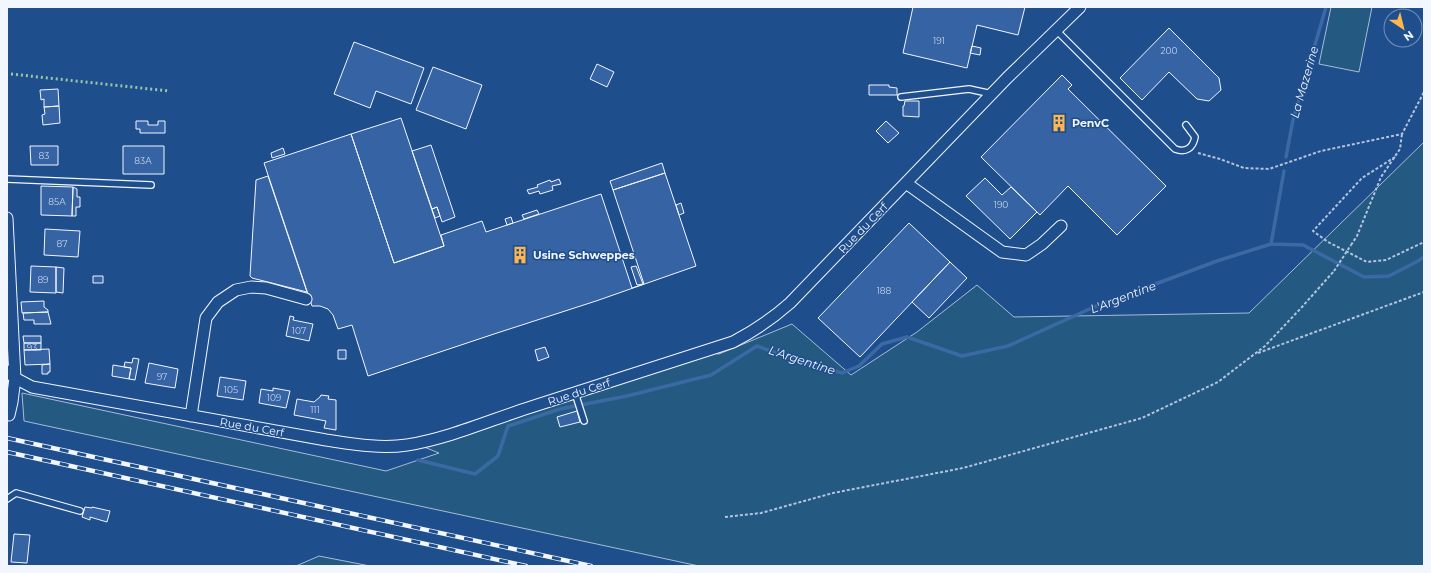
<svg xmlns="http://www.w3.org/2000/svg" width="1431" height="573" font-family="Montserrat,sans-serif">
<rect width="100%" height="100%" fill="#1f4e8c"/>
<path fill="#245a82" stroke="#a8bbd7" d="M 1331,7 L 1372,7 L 1359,72 L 1319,64 Z
M 1424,142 L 1424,566 L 699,566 L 24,421 L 22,393 L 386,471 L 439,453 L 424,447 L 712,353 L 719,354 L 792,324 L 851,375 L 917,332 L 977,285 L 1014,317 L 1249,313 Z
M 319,556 L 370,566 L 296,566 Z"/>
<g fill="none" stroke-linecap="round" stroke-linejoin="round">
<path stroke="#3b69a3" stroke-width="3.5" d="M 1286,157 L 1293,120 L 1326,7
M 1271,244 L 1284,171
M 418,460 L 475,474 L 498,456 L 508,426 L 560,409 L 627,396 L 711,375 L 757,346 L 793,359 L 842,373 L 859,366 L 882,344 L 907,337 L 962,356 L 1008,346 L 1094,307 L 1217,261 L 1271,244 L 1303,245 L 1364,277 L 1389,276 L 1418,261 L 1424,257"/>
</g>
<path fill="#3563a3" stroke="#f2f6ff" d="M 913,7 L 1025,7 L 1018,35 L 977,25 L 967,68 L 903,53 Z
M 1169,28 L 1219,78 L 1221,90 L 1209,101 L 1197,99 L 1169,72 L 1142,100 L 1120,78 Z
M 354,42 L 424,68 L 411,104 L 376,91 L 370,108 L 334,94 Z
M 972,46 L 981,48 L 980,55 L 970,53 Z
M 597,64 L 614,72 L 607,87 L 590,79 Z
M 433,67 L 482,85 L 466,129 L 416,110 Z
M 1062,75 L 1072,85 L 1068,89 L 1166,186 L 1117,235 L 1068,186 L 1040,215 L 981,157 Z
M 869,85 L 889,85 L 889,87 L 897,88 L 897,95 L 869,95 Z
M 58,89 L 59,106 L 44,107 L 44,99 L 41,100 L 40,90 Z
M 905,101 L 919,101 L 919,117 L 903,116 L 903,106 L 904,106 Z
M 59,106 L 60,123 L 43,125 L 42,115 L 45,114 L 44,107 Z
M 401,118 L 444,246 L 394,263 L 351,134 Z
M 136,121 L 148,121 L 148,125 L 158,125 L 158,121 L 165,121 L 165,133 L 140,133 L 140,129 L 136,129 Z
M 886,121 L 899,133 L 888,143 L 876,131 Z
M 351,134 L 394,263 L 444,246 L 441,235 L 482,221 L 486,232 L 601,194 L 632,288 L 644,284 L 613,190 L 665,173 L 696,266 L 596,301 L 494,334 L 368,376 L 352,325 L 338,329 L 333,315 L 328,309 L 320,306 L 312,306 L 264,163 Z
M 431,145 L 455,217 L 442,222 L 437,207 L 432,209 L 412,151 Z
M 30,146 L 58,146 L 58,165 L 31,165 Z
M 123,146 L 164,146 L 164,174 L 123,174 Z
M 283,148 L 285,154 L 272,158 L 271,153 Z
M 662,163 L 665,173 L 613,190 L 610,181 Z
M 268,176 L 307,292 L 252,278 L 250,276 L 256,180 Z
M 985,178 L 1002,195 L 1011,187 L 1037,212 L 1010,239 L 966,196 Z
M 559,179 L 561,184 L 552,186 L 553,190 L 540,194 L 539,191 L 529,194 L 527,190 L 538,187 L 537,185 L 550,180 L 551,182 Z
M 41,186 L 73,187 L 72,216 L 41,215 Z
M 73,187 L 77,189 L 77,197 L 80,197 L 80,207 L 76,207 L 76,216 L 72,216 Z
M 681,203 L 684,213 L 679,215 L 676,205 Z
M 437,207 L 440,216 L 435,218 L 432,209 Z
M 537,210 L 539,214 L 524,219 L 522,215 Z
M 511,217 L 513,223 L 507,225 L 505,219 Z
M 909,223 L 950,262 L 860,357 L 818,318 Z
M 45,229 L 80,231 L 78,257 L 44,255 Z
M 950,262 L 967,278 L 929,318 L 912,302 Z
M 31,266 L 56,267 L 56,293 L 30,292 Z
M 636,266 L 643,284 L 637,285 L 631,267 Z
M 56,267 L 64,268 L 63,293 L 56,292 Z
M 93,276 L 103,276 L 103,283 L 93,283 Z
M 44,301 L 44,307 L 48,310 L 48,312 L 22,313 L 21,302 Z
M 48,312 L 51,324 L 34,324 L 34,320 L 24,320 L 23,313 Z
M 290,316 L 294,317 L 293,320 L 313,324 L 309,341 L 286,336 Z
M 23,336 L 41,336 L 41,343 L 24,343 Z
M 24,343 L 41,343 L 41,350 L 24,350 Z
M 545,347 L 549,357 L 538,361 L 535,350 Z
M 49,349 L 50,364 L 25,365 L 24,350 Z
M 338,350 L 346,350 L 346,359 L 338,359 Z
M 133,358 L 139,359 L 135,380 L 129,379 L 131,368 L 124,367 L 125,362 L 132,363 Z
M 149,363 L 178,369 L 175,388 L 145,383 Z
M 50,364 L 50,372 L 48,372 L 48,374 L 42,374 L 42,365 Z
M 113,365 L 131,368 L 129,379 L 112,376 Z
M 220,377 L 246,381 L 243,400 L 217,396 Z
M 273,388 L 290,391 L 286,408 L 259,403 L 261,389 L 273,391 Z
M 321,395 L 329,396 L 328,399 L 336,400 L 336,430 L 324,428 L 326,421 L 294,415 L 297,399 L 314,402 L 320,397 Z
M 577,411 L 580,422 L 560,427 L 557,417 Z
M 85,507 L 92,508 L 92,507 L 110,511 L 107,522 L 90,517 L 90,520 L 82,517 Z
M 14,534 L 30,535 L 27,563 L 11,562 Z"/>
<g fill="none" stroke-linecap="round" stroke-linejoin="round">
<g stroke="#f2f6ff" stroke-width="8">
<path id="service" d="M 1056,30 L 1175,149 C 1186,153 1193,148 1195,137 L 1186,125
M 901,97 L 969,89 L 992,94
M 7,179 L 151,185
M 575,393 L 584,421
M 7,499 L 16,493 L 80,511"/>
</g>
<g stroke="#f2f6ff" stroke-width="13">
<path id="minor" d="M 906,183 L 1002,252 L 1026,255 L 1042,244 L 1061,226
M 7,218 L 15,378 L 12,402 L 9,415
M 7,371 L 15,378 L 32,387 L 326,440 C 353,444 380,449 407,445 C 450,438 490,420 531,407 C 598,385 666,364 733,342 C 754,331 772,319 790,303 L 1007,78 L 1080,7
M 191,416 L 206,318 L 218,302 L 236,290 L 251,287 L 266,288 L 306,299"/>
</g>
<path stroke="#b3c4dc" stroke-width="2" stroke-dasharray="3 2" stroke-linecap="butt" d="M 1198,153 L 1220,159 L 1244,168 L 1269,169 L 1321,151 L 1402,134 L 1424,92
M 1395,157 L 1362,178 L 1313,231 L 1328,242 L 1367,262 L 1386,260 L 1424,242
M 1351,245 L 1357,236 L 1381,177 L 1400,149 L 1402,134
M 1258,353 L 1424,292
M 725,517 L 761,513 L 833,493 L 963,468 L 1142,418 L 1218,382 L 1265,346 L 1302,307 L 1334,271"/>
<use href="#service" stroke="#1f4e8c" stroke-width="5.5"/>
<use href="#minor" stroke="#1f4e8c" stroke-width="11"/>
<g stroke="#f2f6ff" stroke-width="4.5">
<path id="rail" d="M 7,438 L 591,566
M 7,452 L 526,566"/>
</g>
<use href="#rail" stroke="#1f4e8c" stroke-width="3" stroke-dasharray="9" stroke-linecap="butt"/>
<path stroke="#b3c4dc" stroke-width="2" stroke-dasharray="3 2" stroke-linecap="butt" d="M 1334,271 L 1351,245"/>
<path stroke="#97c8a6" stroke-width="3" stroke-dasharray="2 3" stroke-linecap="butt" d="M 11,74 L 169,91"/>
</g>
<defs>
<g id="building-bare" transform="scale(1.38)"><path d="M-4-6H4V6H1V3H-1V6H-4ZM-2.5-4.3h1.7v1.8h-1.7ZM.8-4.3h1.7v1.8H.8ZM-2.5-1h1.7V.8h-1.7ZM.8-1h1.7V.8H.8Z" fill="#ffb74d" stroke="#1f4e8c" stroke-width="2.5" paint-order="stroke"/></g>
</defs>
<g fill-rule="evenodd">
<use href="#building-bare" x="1059" y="123"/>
<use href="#building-bare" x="520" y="255"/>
</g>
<g text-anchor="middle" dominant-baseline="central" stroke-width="3" stroke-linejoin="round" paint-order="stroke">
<g font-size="9" fill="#c3d1e8">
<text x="939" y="40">191</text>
<text x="1169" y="50">200</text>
<text x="44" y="155">83</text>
<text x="143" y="160">83A</text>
<text x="57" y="201">85A</text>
<text x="1001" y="204">190</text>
<text x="62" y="243">87</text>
<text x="43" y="279">89</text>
<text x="884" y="290">188</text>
<text x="299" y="330">107</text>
<text x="32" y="347">93</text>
<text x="162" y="376">97</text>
<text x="231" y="389">105</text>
<text x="274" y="397">109</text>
<text x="315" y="409">111</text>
</g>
<g font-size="11" font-weight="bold" fill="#f2f6ff" stroke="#1f4e8c" text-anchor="start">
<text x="1072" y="123">PenvC</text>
<text x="533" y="255">Usine Schweppes</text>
</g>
<g font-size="11" fill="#f2f6ff" stroke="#1f4e8c">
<text transform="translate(863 228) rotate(-46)">Rue du Cerf</text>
<text transform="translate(579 392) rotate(-18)">Rue du Cerf</text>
<text transform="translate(252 427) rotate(10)">Rue du Cerf</text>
</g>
<g font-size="12" font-style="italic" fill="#f2f6ff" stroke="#1f4e8c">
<text transform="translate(1304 82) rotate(-74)">La Mazerine</text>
<text transform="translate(1123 297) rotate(-21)">L'Argentine</text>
<text transform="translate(802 360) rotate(18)">L'Argentine</text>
</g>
</g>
<rect width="1431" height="573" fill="none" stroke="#f2f6ff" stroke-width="16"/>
<g transform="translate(1403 28) rotate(145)"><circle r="19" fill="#1f4e8c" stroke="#7391ba"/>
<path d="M0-3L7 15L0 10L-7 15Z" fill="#ffb74d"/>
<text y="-6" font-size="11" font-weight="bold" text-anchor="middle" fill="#f2f6ff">N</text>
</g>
</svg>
